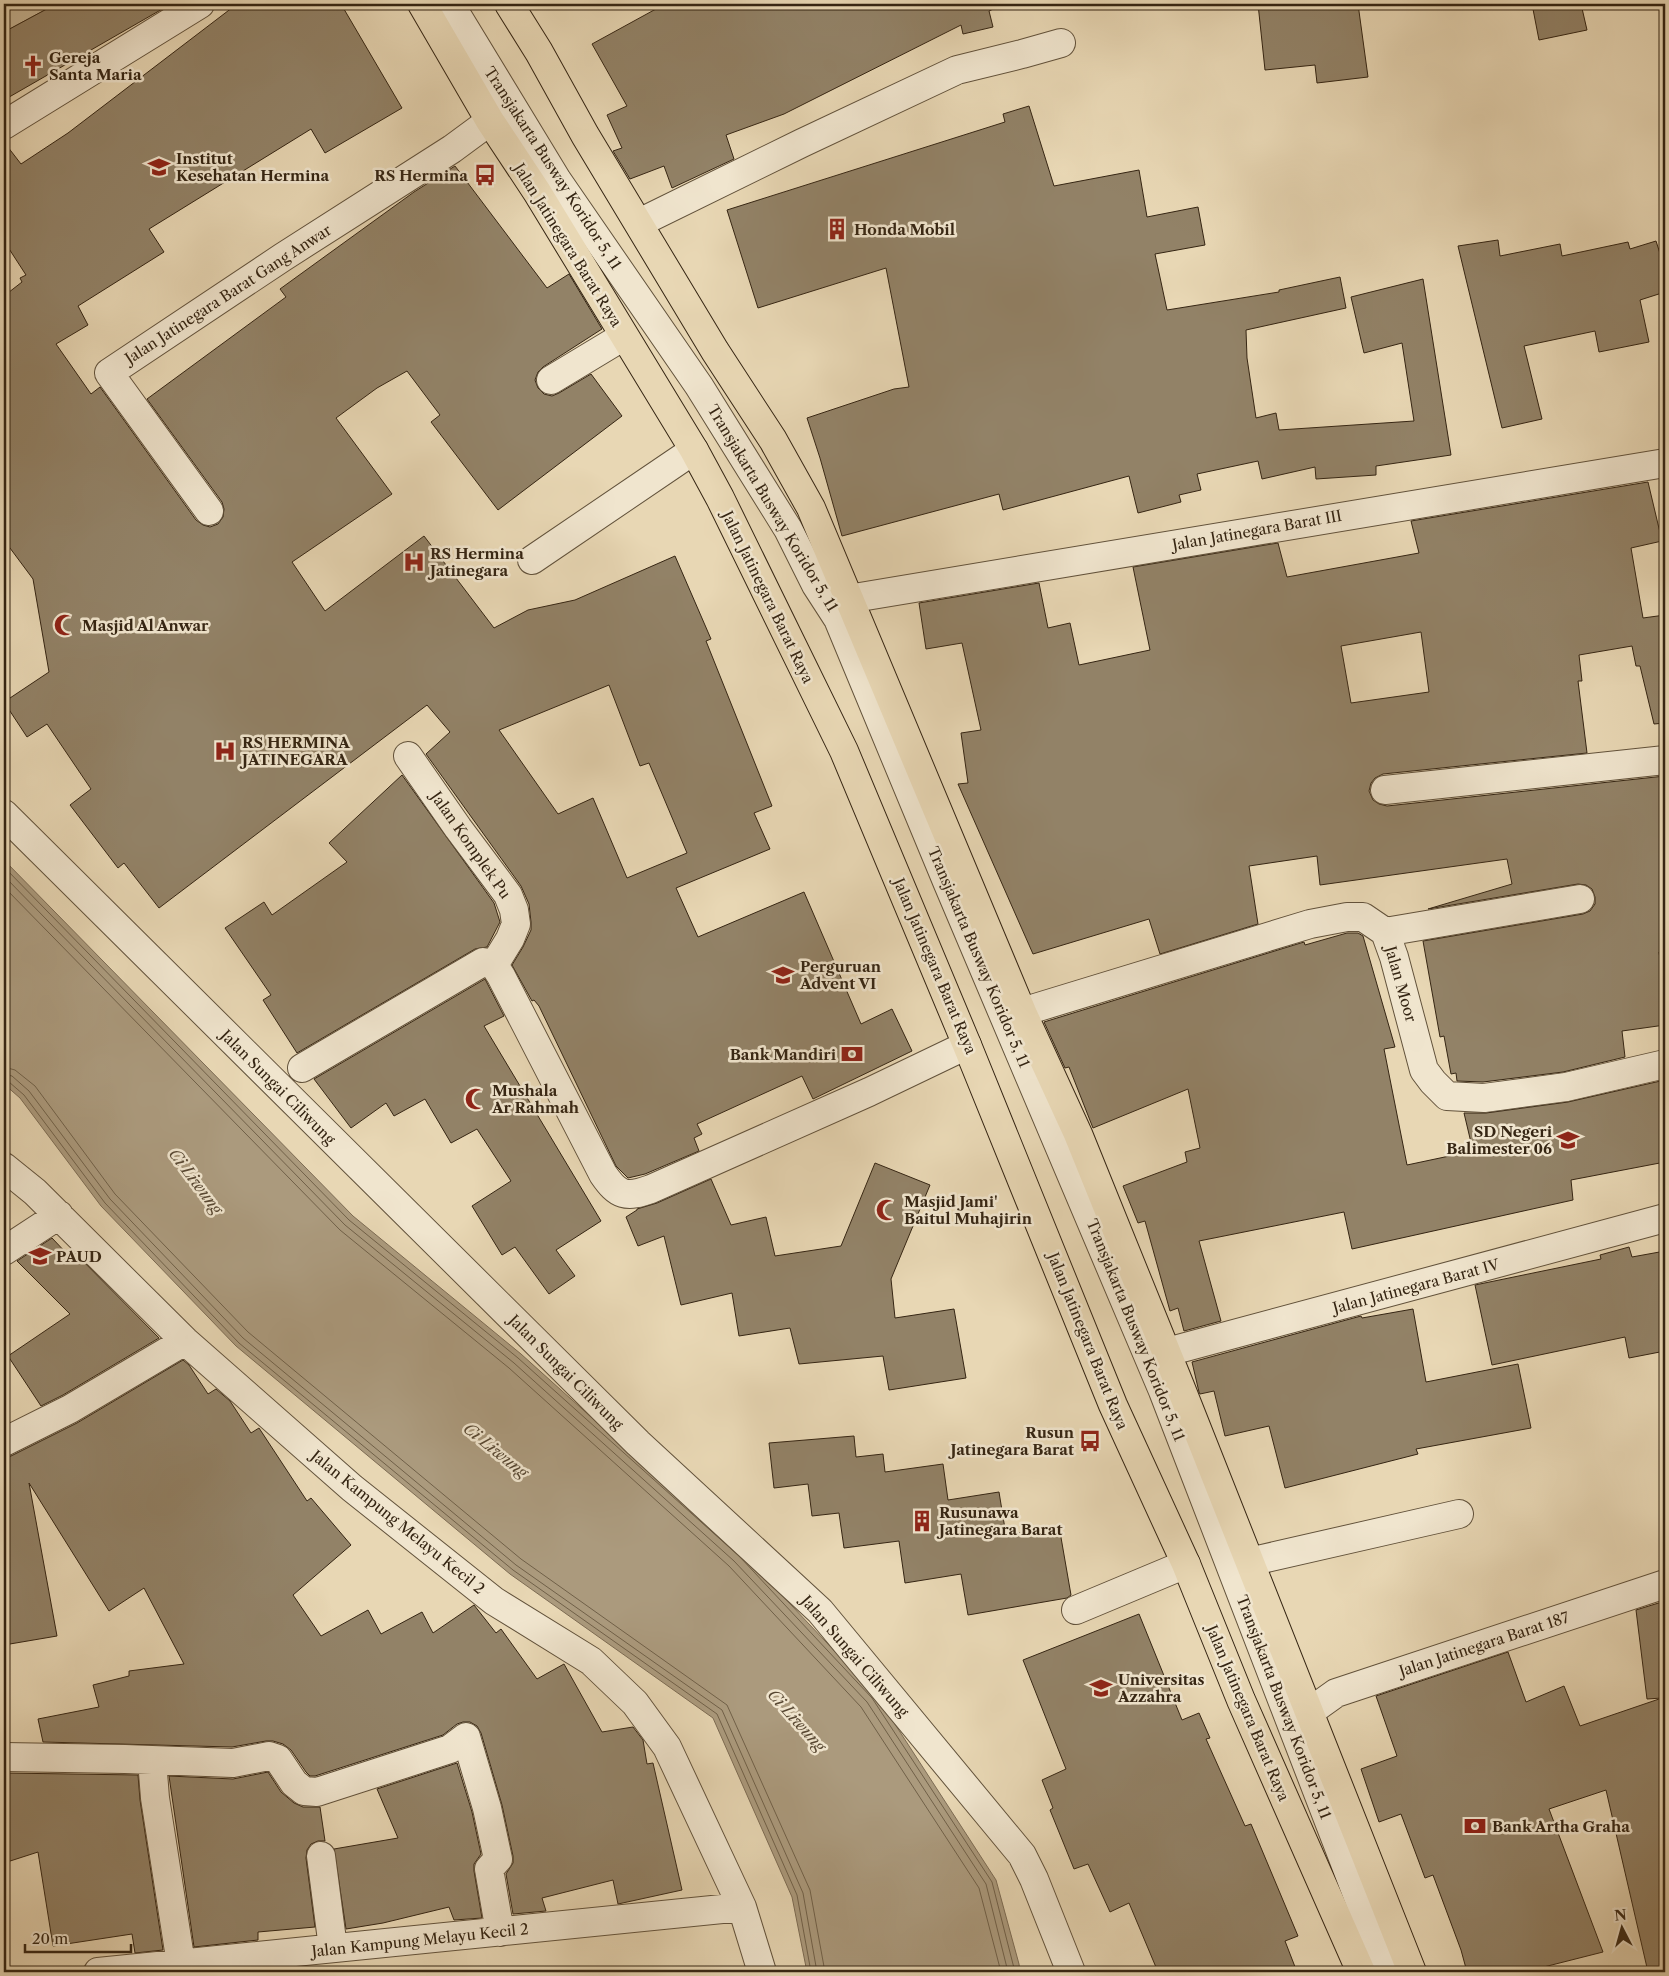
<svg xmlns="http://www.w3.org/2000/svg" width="1669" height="1976" font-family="'Libre Caslon Text',serif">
<rect width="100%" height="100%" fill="#e8d7b4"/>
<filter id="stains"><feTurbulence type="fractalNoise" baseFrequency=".004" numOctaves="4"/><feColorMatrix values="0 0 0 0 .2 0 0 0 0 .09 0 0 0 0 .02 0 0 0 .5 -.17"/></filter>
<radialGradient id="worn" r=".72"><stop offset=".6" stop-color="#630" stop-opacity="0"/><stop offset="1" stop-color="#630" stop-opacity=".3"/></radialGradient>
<path fill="#cab999" stroke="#806f56" d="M 4,4 L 56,4 L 4,32 Z"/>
<path fill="#ab9a7d" stroke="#7c6b53" d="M 4,860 L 353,1216 L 521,1354 L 742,1553 L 876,1695 L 996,1880 L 1019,1964 L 1020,1972 L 807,1972 L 792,1897 L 713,1718 L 510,1574 L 236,1346 L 101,1206 L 20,1098 L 4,1084 Z"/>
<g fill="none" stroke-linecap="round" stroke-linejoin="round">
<path stroke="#706048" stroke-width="1" d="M 4,867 L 349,1220 L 518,1358 L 739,1556 L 872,1698 L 992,1882 L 1015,1972
M 4,876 L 345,1225 L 514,1363 L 734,1561 L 867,1702 L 986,1884 L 1008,1972
M 4,887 L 340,1230 L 509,1368 L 729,1566 L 861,1707 L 979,1888 L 1001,1972
M 4,1067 L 15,1070 L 35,1086 L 115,1194 L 248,1332 L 521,1559 L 727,1705 L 810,1890 L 825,1972
M 4,1074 L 12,1076 L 29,1091 L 110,1199 L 243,1338 L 516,1565 L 722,1710 L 803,1893 L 817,1972
M 4,1081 L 9,1082 L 24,1095 L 105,1203 L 239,1343 L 513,1570 L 717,1714 L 797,1895 L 811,1972"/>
</g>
<path fill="#928267" stroke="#352513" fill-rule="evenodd" d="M 56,4 L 171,4 L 4,100 L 4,32 Z
M 237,4 L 341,4 L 402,108 L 325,153 L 311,129 L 149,229 L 164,252 L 78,306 L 88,325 L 56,344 L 91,394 L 100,387 L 196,520 L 203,525 L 210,527 L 218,524 L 223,517 L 224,509 L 222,502 L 147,399 L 286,297 L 280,289 L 414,192 L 455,166 L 547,288 L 569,274 L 602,329 L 543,367 L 538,372 L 535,380 L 538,388 L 544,394 L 552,396 L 559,393 L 591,374 L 622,416 L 498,510 L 431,422 L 440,415 L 407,371 L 377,388 L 336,418 L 392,494 L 292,562 L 325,611 L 424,536 L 494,628 L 528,610 L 575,600 L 675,556 L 711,639 L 706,641 L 772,806 L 754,813 L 770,849 L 676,888 L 698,937 L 804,892 L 861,1024 L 892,1009 L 912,1051 L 813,1099 L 802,1076 L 697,1124 L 702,1134 L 694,1138 L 699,1151 L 645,1174 L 628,1178 L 616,1166 L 539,1006 L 534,1000 L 532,1001 L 512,965 L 523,947 L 531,930 L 531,922 L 529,904 L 521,886 L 426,754 L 450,732 L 427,705 L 159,908 L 124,863 L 118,868 L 70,805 L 91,789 L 47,724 L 27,737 L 4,702 L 49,672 L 33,579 L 4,540 L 4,296 L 22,282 L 20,278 L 26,275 L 4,241 L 4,142 L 21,164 L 68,133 ZM 609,685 L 640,766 L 649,763 L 687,853 L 627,878 L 593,798 L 558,814 L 499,730 Z
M 665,4 L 1004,4 L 989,11 L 993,27 L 963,34 L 961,25 L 784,114 L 726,135 L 734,159 L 672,188 L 664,166 L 630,179 L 613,151 L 622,148 L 607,115 L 627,106 L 592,44 Z
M 1258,4 L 1358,4 L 1368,77 L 1317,83 L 1315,65 L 1265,70 Z
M 1532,4 L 1581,4 L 1587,30 L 1539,40 Z
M 1029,106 L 1054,186 L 1139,170 L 1147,217 L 1198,207 L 1205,245 L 1155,254 L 1167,310 L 1279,292 L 1279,290 L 1340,277 L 1346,308 L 1246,330 L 1247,358 L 1256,418 L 1276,413 L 1279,430 L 1414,421 L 1402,343 L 1364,353 L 1351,297 L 1423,279 L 1451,455 L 1376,466 L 1376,475 L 1316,479 L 1315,467 L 1262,479 L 1258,461 L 1197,474 L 1201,490 L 1179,495 L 1181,502 L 1138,513 L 1129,476 L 1003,510 L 999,494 L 842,536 L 820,458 L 807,418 L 894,389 L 909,387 L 886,268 L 758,308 L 727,210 L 1005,122 L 1003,114 Z
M 1498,240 L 1500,256 L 1560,244 L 1562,256 L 1628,242 L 1630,249 L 1656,241 L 1665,269 L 1665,292 L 1640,300 L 1649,342 L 1599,352 L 1595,331 L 1524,346 L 1542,419 L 1502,428 L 1458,246 Z
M 1648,482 L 1662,541 L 1631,548 L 1643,618 L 1665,615 L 1665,723 L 1654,724 L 1640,666 L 1636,666 L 1632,646 L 1579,655 L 1582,681 L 1578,681 L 1587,753 L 1383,774 L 1375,778 L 1371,783 L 1369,791 L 1373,800 L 1379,804 L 1387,806 L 1665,776 L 1665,951 L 1659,952 L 1665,995 L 1665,1025 L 1622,1031 L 1625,1057 L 1563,1072 L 1483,1082 L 1457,1081 L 1456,1073 L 1451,1074 L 1444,1036 L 1440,1037 L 1423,941 L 1583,914 L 1590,911 L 1595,904 L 1595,897 L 1592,889 L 1586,885 L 1578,884 L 1428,909 L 1512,884 L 1507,859 L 1320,885 L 1317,856 L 1249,866 L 1258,924 L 1160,954 L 1149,919 L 1033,954 L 958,784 L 968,783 L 961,733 L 981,730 L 962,643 L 926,649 L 919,603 L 1039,583 L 1048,628 L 1070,623 L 1079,665 L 1150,650 L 1133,567 L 1278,543 L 1287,577 L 1419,553 L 1411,521 ZM 1421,632 L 1429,692 L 1351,703 L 1341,646 Z
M 402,775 L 494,903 L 500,922 L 487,947 L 475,949 L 297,1053 L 263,1000 L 271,995 L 225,928 L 264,902 L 272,915 L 347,862 L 329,843 Z
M 1347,933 L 1358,933 L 1363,936 L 1395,1047 L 1384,1049 L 1407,1165 L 1473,1151 L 1464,1113 L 1486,1113 L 1568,1102 L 1665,1080 L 1665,1162 L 1571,1180 L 1573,1200 L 1352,1249 L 1344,1212 L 1199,1241 L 1221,1321 L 1184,1331 L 1178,1308 L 1170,1311 L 1145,1221 L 1138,1223 L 1123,1186 L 1187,1162 L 1185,1152 L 1200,1148 L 1188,1089 L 1093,1128 L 1069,1067 L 1065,1068 L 1044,1022 L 1304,942 L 1305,945 Z
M 485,979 L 504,1016 L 484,1026 L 601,1221 L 556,1250 L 575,1276 L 549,1294 L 515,1247 L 502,1255 L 472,1206 L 511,1181 L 477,1129 L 451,1143 L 425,1099 L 394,1116 L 386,1103 L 351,1128 L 314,1079 Z
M 875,1163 L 930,1185 L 891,1279 L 895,1318 L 954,1309 L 966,1378 L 889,1390 L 883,1356 L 799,1364 L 790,1328 L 739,1336 L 732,1293 L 681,1305 L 664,1236 L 638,1246 L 626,1217 L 637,1210 L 637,1209 L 657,1203 L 711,1179 L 731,1225 L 766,1217 L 775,1256 L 841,1246 Z
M 52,1238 L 70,1257 L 74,1252 L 159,1338 L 63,1395 L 41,1406 L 8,1356 L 70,1314 L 17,1261 Z
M 1629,1247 L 1632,1257 L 1665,1251 L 1665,1351 L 1629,1358 L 1625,1337 L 1492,1365 L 1475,1285 L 1601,1259 L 1600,1255 Z
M 1413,1309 L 1426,1382 L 1518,1364 L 1531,1428 L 1416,1449 L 1418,1454 L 1285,1488 L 1269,1426 L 1225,1436 L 1214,1391 L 1200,1394 L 1199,1392 L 1192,1362 L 1361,1316 L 1362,1318 Z
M 183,1360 L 189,1365 L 208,1394 L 216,1389 L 230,1401 L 251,1433 L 259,1428 L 307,1501 L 311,1498 L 351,1545 L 293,1595 L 321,1636 L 368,1610 L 381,1634 L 422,1612 L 433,1633 L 474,1605 L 496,1633 L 501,1629 L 537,1679 L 564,1664 L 602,1732 L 633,1727 L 643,1740 L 647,1764 L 653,1763 L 682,1890 L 618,1904 L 613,1880 L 542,1898 L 546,1911 L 513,1914 L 506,1874 L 513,1863 L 513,1856 L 502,1805 L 481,1733 L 477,1726 L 470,1722 L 463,1722 L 457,1724 L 443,1735 L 315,1776 L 310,1776 L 306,1772 L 291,1750 L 283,1744 L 273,1741 L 266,1741 L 232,1747 L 43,1742 L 38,1719 L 99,1707 L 93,1685 L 129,1676 L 129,1671 L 184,1664 L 144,1588 L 109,1611 L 29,1483 L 57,1636 L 4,1645 L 4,1458 L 11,1456 L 77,1423 Z
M 854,1436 L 856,1457 L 883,1454 L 885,1472 L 943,1464 L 948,1500 L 999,1492 L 1006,1535 L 1059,1526 L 1071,1595 L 1067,1598 L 968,1615 L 961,1574 L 905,1583 L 899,1541 L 844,1548 L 839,1513 L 812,1516 L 808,1484 L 774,1488 L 769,1443 Z
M 1665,1601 L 1665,1972 L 1648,1972 L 1606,1790 L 1549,1809 L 1603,1952 L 1524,1972 L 1467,1972 L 1461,1950 L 1433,1875 L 1425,1878 L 1401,1814 L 1379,1822 L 1361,1769 L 1397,1756 L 1376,1696 L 1508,1652 L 1526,1702 L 1564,1686 L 1580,1726 L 1662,1698 L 1647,1699 L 1636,1610 Z
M 1139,1614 L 1182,1720 L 1199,1713 L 1210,1738 L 1206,1739 L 1245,1826 L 1251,1824 L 1298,1936 L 1285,1941 L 1297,1972 L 1158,1972 L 1129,1903 L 1110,1912 L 1088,1864 L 1074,1869 L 1050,1810 L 1053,1808 L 1042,1780 L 1066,1769 L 1023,1660 Z
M 457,1763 L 472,1812 L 481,1854 L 474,1864 L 474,1871 L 482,1918 L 454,1920 L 449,1907 L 383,1923 L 346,1929 L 334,1849 L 398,1838 L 377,1789 Z
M 268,1772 L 281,1792 L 294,1803 L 303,1807 L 320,1807 L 325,1841 L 318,1841 L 311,1844 L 307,1850 L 306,1858 L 315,1927 L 258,1932 L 258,1940 L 194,1947 L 169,1776 L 233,1779 Z
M 4,1773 L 138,1775 L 140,1800 L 163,1950 L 135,1953 L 132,1934 L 53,1946 L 38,1852 L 4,1863 Z"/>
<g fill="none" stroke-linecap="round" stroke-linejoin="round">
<g stroke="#62523b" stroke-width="30">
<path id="minor" d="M 450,4 L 557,180 L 699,386 L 788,529 L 816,585 L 838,619 L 948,884 L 1163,1391 L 1387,1972
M 4,125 L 200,4
M 639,223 L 802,143 L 957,70 L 1022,54 L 1061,43
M 551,380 L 624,336
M 209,511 L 109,373 L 283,257 L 452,149 L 490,121
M 532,560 L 694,450
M 848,599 L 1665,463
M 408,756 L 458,828 L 508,895 L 514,910 L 516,924 L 510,939 L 494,965
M 1385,790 L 1665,760
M 4,814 L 638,1443 L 820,1611 L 1022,1855 L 1034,1879 L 1071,1972
M 1385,932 L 1580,899
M 1022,1012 L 1310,924 L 1347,917 L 1363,917 L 1385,932 L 1394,957 L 1424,1070 L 1433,1082 L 1447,1096 L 1484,1098 L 1566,1087 L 1665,1064
M 302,1068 L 483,962 L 494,965 L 501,976 L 603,1174 C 618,1196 626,1198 651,1189 L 869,1092 L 967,1045
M 4,1167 L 35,1192 L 185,1341 L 352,1488 L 494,1601 L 591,1661 L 635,1703 L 667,1747 L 742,1907 L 762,1972
M 4,1251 L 59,1215
M 1167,1352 L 1665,1218
M 4,1442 L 70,1409 L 185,1341
M 1249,1562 L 1459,1514
M 1076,1610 L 1186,1564
M 1308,1713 L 1336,1693 L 1665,1584
M 4,1757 L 125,1759 L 233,1763 L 269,1756 L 278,1759 L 294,1783 L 304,1791 L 317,1792 L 450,1749 L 466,1737 L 487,1808 L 498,1859 L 489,1869 L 500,1932
M 152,1760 L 155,1798 L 181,1964
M 321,1856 L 333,1948
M 98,1972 L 742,1907"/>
</g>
<g stroke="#352513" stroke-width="30">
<path id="major" d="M 422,4 L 490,121 L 537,192 L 694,450 L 720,498 L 844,751 L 967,1045 L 1113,1405 L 1186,1564 L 1241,1700 L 1361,1972
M 509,4 L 539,52 L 585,135 L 715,351 L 773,440 L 811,508 L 1022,1012 L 1078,1134 L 1180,1386 L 1412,1972"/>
</g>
<use href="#minor" stroke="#f0e5ce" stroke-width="28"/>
<use href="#major" stroke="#e8d7b4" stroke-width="28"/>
</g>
<defs>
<g id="church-bare" transform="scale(1.725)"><path d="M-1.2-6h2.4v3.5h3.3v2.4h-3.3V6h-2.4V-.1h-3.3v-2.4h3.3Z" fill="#8f2418" stroke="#f0e5ce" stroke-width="2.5" paint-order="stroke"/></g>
<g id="university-bare" transform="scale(1.725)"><path d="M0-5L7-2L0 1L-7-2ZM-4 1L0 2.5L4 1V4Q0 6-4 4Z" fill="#8f2418" stroke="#f0e5ce" stroke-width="2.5" paint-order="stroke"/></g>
<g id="bus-bare" transform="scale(1.725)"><path d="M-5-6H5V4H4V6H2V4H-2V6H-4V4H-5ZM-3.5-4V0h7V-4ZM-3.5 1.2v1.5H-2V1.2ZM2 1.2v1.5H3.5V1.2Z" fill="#8f2418" stroke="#f0e5ce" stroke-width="2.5" paint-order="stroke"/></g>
<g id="building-bare" transform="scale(1.725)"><path d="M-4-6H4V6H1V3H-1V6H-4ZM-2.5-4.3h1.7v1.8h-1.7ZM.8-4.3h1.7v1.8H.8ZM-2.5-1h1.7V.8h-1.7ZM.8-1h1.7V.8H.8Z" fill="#8f2418" stroke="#f0e5ce" stroke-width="2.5" paint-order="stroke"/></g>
<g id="hospital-bare" transform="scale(1.725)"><path d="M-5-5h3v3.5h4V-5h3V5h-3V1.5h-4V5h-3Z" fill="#8f2418" stroke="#f0e5ce" stroke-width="2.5" paint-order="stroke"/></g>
<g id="mosque-bare" transform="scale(1.725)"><path d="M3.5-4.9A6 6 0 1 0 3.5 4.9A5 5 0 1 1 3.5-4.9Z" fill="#8f2418" stroke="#f0e5ce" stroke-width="2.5" paint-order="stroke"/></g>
<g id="school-bare" transform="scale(1.725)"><path d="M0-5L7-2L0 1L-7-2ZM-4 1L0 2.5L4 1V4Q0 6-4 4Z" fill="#8f2418" stroke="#f0e5ce" stroke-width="2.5" paint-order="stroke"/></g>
<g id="bank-bare" transform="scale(1.725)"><path d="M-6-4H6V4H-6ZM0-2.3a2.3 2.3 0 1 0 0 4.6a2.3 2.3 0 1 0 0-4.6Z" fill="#8f2418" stroke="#f0e5ce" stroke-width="2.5" paint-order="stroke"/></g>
</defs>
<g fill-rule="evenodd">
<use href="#church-bare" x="33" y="66"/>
<use href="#university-bare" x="159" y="167"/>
<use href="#bus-bare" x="485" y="175"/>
<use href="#building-bare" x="837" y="229"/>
<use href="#hospital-bare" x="414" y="562"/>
<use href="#mosque-bare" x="65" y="625"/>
<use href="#hospital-bare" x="225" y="751"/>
<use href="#school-bare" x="783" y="975"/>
<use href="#bank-bare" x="852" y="1054"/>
<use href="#mosque-bare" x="476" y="1099"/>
<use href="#school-bare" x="1568" y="1140"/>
<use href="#mosque-bare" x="887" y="1210"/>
<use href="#school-bare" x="40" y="1256"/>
<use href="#bus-bare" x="1090" y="1441"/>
<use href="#building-bare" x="922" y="1521"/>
<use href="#university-bare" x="1101" y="1688"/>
<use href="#bank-bare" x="1475" y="1826"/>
</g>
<g text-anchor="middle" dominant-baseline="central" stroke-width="5" stroke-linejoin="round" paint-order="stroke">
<g font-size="15" font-weight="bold" fill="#352513" stroke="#f0e5ce" text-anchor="start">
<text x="49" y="57">Gereja<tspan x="49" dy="17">Santa Maria</tspan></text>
<text x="176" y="158">Institut<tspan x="176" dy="17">Kesehatan Hermina</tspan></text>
<text x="468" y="175" text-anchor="end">RS Hermina</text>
<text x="854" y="229">Honda Mobil</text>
<text x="430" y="553">RS Hermina<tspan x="430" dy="17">Jatinegara</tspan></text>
<text x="82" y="625">Masjid Al Anwar</text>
<text x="242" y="742">RS HERMINA<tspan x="242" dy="17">JATINEGARA</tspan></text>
<text x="800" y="966">Perguruan<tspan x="800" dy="17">Advent VI</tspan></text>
<text x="836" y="1054" text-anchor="end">Bank Mandiri</text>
<text x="492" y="1090">Mushala<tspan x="492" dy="17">Ar Rahmah</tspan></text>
<text x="1552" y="1131" text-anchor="end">SD Negeri<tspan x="1552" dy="17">Balimester 06</tspan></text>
<text x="904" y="1201">Masjid Jami'<tspan x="904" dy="17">Baitul Muhajirin</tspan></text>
<text x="56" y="1256">PAUD</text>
<text x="1074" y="1432" text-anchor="end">Rusun<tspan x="1074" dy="17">Jatinegara Barat</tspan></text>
<text x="939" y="1512">Rusunawa<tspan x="939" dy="17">Jatinegara Barat</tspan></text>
<text x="1118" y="1679">Universitas<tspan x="1118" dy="17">Azzahra</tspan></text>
<text x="1492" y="1826">Bank Artha Graha</text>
</g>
<g font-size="15" fill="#352513" stroke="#f0e5ce">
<text transform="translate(553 168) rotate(57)">Transjakarta Busway Koridor 5, 11</text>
<text transform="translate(568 245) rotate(58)">Jalan Jatinegara Barat Raya</text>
<text transform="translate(228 294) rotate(-33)">Jalan Jatinegara Barat Gang Anwar</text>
<text transform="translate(773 508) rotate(59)">Transjakarta Busway Koridor 5, 11</text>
<text transform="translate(1257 530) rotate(-10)">Jalan Jatinegara Barat III</text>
<text transform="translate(768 597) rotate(64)">Jalan Jatinegara Barat Raya</text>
<text transform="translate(471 845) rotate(55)">Jalan Komplek Pu</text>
<text transform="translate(979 957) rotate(67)">Transjakarta Busway Koridor 5, 11</text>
<text transform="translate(935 966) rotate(67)">Jalan Jatinegara Barat Raya</text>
<text transform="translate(1401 984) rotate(74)">Jalan Moor</text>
<text transform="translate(278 1087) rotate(45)">Jalan Sungai Ciliwung</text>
<text transform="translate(1416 1286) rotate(-15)">Jalan Jatinegara Barat IV</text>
<text transform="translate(1136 1330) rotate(68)">Transjakarta Busway Koridor 5, 11</text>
<text transform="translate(1088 1341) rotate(68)">Jalan Jatinegara Barat Raya</text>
<text transform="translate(566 1372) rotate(45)">Jalan Sungai Ciliwung</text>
<text transform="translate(398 1522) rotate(39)">Jalan Kampung Melayu Kecil 2</text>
<text transform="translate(1484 1644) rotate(-18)">Jalan Jatinegara Barat 187</text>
<text transform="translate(855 1656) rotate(49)">Jalan Sungai Ciliwung</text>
<text transform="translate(1284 1707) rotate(69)">Transjakarta Busway Koridor 5, 11</text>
<text transform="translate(1248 1713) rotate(67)">Jalan Jatinegara Barat Raya</text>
<text transform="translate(420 1940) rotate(-6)">Jalan Kampung Melayu Kecil 2</text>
</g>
<g font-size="16" font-style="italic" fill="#584833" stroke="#f0e5ce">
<text transform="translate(196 1181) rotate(53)">Ci Liwung</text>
<text transform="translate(496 1450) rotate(39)">Ci Liwung</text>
<text transform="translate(797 1720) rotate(48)">Ci Liwung</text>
</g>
</g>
<rect width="1669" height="1976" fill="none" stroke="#e8d7b4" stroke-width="20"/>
<rect x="5" y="5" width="1659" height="1966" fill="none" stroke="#352513" stroke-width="2.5"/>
<rect x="10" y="10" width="1649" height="1956" fill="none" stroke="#352513"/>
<g transform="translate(1622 1928) rotate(354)" stroke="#f0e5ce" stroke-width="4" paint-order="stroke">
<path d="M0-4L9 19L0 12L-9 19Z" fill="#352513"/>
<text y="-8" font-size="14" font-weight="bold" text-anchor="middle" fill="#352513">N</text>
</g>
<path d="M25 1944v8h106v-8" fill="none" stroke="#352513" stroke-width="2.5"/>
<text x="32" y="1944" font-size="15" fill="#352513" stroke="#f0e5ce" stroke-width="4" paint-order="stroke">20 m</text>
<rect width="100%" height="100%" filter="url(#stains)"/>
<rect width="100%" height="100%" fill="url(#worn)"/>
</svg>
